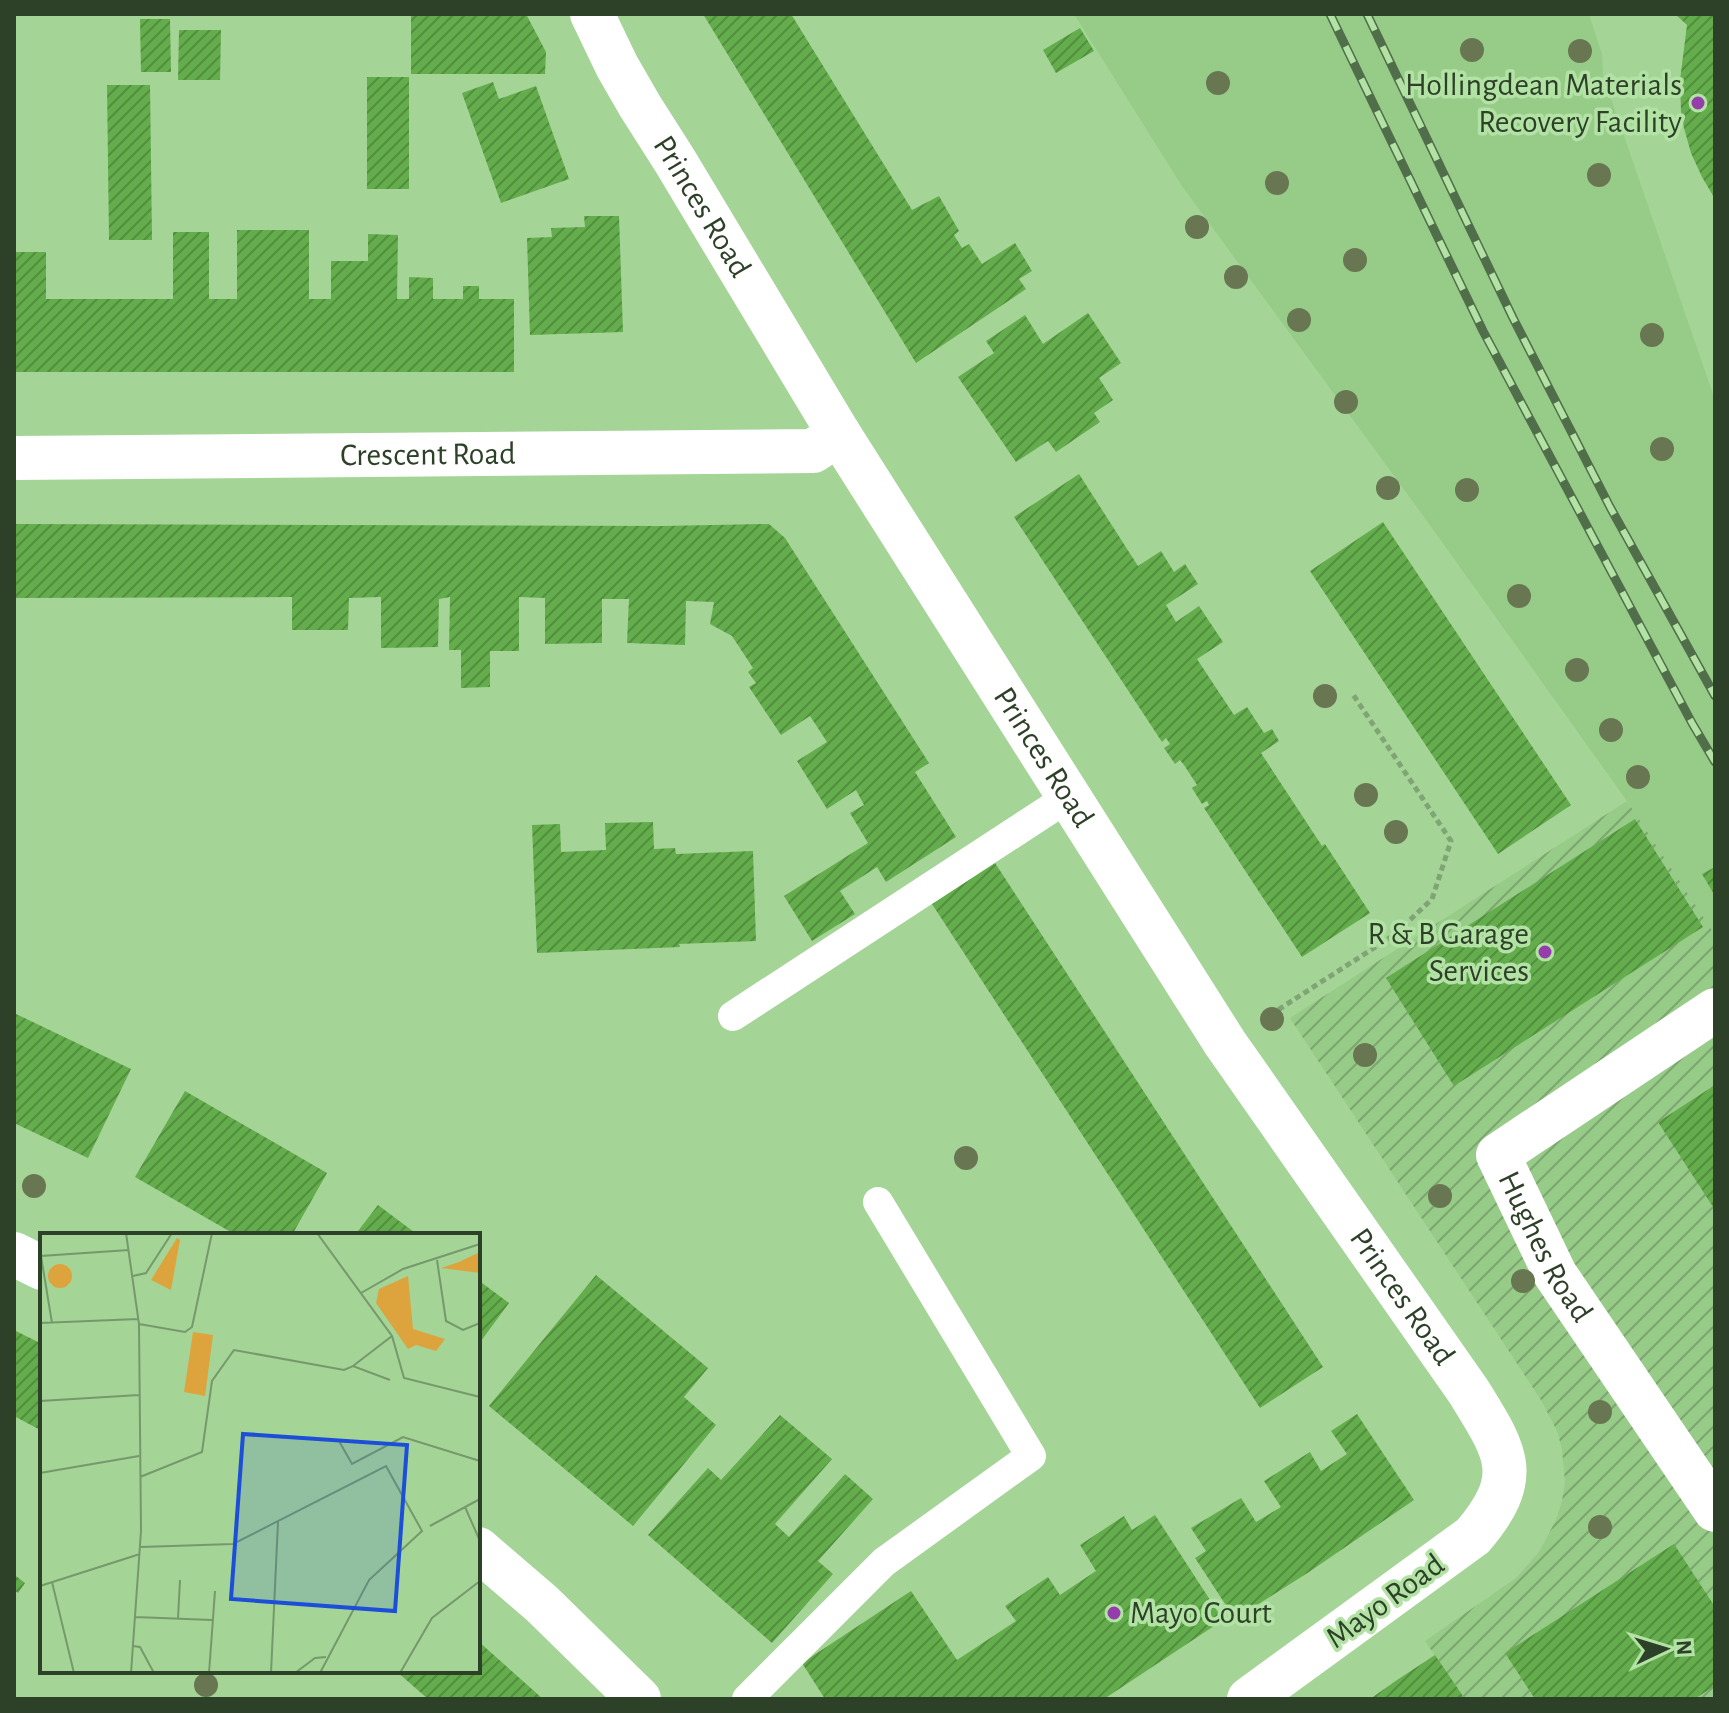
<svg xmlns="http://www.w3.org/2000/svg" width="1729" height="1713" font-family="'Alegreya Sans',sans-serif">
<defs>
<pattern id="industrial-furrows" width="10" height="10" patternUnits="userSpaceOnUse" patternTransform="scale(2)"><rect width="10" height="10" fill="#97cb88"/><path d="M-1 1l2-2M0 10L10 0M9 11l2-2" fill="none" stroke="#7ca66f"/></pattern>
<pattern id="building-hatch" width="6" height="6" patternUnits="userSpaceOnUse" patternTransform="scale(2)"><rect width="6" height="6" fill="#64ad4c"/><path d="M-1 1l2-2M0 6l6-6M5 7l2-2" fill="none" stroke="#538e3f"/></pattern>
</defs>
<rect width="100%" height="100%" fill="#a5d497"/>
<path fill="#97cb88" d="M 1074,14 L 1589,14 L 1602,54 L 1603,75 L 1715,400 L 1715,935 L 1627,801 L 1427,521 L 1182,186 Z"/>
<path fill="url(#industrial-furrows)" d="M 1627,801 L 1715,935 L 1715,1699 L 1465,1699 L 1425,1641 L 1516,1578 L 1539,1552 L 1555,1522 L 1562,1501 L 1565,1482 L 1562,1449 L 1557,1431 L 1541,1400 L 1290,1018 Z"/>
<path fill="url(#building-hatch)" d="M 411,14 L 526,14 L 546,52 L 545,74 L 411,74 Z
M 703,14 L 791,14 L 912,210 L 939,196 L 959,231 L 954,235 L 962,248 L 969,244 L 982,264 L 1015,243 L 1032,271 L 1019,279 L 1026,289 L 916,363 Z
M 1675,14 L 1715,14 L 1715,199 L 1702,177 L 1691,153 L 1684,128 L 1681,111 L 1680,80 L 1687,25 Z
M 140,19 L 170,19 L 171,72 L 141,72 Z
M 1080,28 L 1094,51 L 1056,73 L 1043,50 Z
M 179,30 L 221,30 L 220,80 L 178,80 Z
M 367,77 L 409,77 L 409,189 L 367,189 Z
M 493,82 L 499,99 L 536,86 L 569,179 L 501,203 L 462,93 Z
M 107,85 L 150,85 L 152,240 L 109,240 Z
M 584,216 L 619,216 L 623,332 L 530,335 L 527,238 L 552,237 L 551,228 L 585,227 Z
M 237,230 L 309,230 L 309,299 L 331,299 L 331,261 L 368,261 L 368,234 L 398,235 L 397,299 L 409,299 L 409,277 L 433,278 L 433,299 L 463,299 L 463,286 L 479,286 L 479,299 L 514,299 L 514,372 L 14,372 L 14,252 L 46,252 L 46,299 L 173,299 L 173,232 L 209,232 L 209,299 L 237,299 Z
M 1088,313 L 1121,363 L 1099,378 L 1113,400 L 1094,413 L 1100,422 L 1056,452 L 1048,441 L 1016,462 L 958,377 L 994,353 L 986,341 L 1025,315 L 1043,344 Z
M 1079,474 L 1138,566 L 1161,551 L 1174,572 L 1185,564 L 1198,584 L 1166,605 L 1176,622 L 1199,606 L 1223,642 L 1197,659 L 1234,715 L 1247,707 L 1264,733 L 1272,729 L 1279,741 L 1261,753 L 1322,846 L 1325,844 L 1370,913 L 1302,957 L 1204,808 L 1209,805 L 1207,801 L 1202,804 L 1192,788 L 1197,785 L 1184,765 L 1180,760 L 1175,764 L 1164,748 L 1170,744 L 1166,738 L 1162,742 L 1014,517 Z
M 1383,522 L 1571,805 L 1498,854 L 1310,571 Z
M 14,524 L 662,526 L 769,524 L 785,538 L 929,763 L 915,772 L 956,837 L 886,882 L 877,867 L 840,891 L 855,914 L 812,941 L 784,896 L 868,843 L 850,813 L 864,805 L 856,790 L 827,809 L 797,761 L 827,742 L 810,716 L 781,735 L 749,687 L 756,683 L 748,672 L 753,668 L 732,636 L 710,624 L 714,602 L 686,601 L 685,645 L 627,643 L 629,599 L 602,599 L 602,643 L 545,644 L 545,598 L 519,597 L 519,651 L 490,651 L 490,687 L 461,688 L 461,650 L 449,650 L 450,597 L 439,599 L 438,647 L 381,648 L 381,597 L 349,598 L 348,630 L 292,630 L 292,597 L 14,598 Z
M 1635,819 L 1703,927 L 1454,1086 L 1386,978 Z
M 653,822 L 654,849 L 675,848 L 676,854 L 753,851 L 756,941 L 679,944 L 680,947 L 537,953 L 532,825 L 560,824 L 561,852 L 606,850 L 605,823 Z
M 995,863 L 1323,1367 L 1260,1408 L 932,904 Z
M 1715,867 L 1715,896 L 1702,874 Z
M 14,1013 L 131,1069 L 88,1158 L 14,1123 Z
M 1715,1085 L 1715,1210 L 1658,1122 Z
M 185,1091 L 327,1173 L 292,1235 L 236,1235 L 135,1177 Z
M 378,1205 L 418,1235 L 355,1235 Z
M 596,1275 L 708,1368 L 684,1397 L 716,1425 L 633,1526 L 489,1406 Z
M 478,1280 L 509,1303 L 478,1345 Z
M 14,1330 L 42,1344 L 42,1431 L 14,1416 Z
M 1357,1414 L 1414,1500 L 1309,1572 L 1235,1619 L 1195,1558 L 1206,1551 L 1191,1528 L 1241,1498 L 1256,1522 L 1281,1507 L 1264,1481 L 1310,1452 L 1321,1471 L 1347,1454 L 1331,1431 Z
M 780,1415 L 832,1459 L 775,1524 L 789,1537 L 845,1474 L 873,1499 L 818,1561 L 833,1574 L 772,1643 L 648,1535 L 708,1468 L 721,1480 Z
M 1155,1515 L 1223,1620 L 1104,1699 L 825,1699 L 802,1663 L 911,1591 L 957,1660 L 1016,1621 L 1005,1606 L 1048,1577 L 1060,1595 L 1096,1571 L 1080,1545 L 1124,1516 L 1132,1530 Z
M 1674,1544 L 1715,1607 L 1715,1686 L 1694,1699 L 1535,1699 L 1505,1653 Z
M 16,1576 L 25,1583 L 18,1593 L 14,1590 Z
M 478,1641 L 543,1699 L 428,1699 L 396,1671 L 478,1671 Z
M 1435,1655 L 1465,1699 L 1370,1699 L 1397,1680 Z"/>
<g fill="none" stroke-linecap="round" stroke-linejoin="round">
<path stroke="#7fa574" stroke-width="5" stroke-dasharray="6 4" stroke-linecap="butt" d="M 1270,1015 L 1394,935 L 1432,899 L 1451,841 L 1352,693"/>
<path stroke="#fff" stroke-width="30" d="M 733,1016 L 1070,796
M 747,1699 L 884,1562 L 1031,1456 L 878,1202"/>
<g stroke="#fff" stroke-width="44">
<path id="s1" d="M 592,14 L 617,66 L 640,106 L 675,161 L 839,434 L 1225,1043 L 1469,1392 C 1506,1452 1524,1476 1473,1536 L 1249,1699"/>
<path id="s2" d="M 14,458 L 813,451 L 839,434"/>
<path id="s3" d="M 1715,1010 L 1498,1155 L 1555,1274 L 1715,1510"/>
<path d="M 14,1254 L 42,1268"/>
<path d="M 478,1549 L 542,1604 L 639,1699"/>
</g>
<g stroke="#516e4a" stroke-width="9">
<path id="rail" d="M 1330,14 L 1483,331 L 1692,723 L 1715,762
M 1367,14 L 1513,318 L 1610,507 L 1715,696"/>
</g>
<use href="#rail" stroke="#b2e2a4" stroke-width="6" stroke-dasharray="18" stroke-linecap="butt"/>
</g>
<g fill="#687651">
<circle cx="1472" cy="50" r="12"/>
<circle cx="1580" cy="51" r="12"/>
<circle cx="1218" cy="83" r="12"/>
<circle cx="1599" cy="175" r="12"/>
<circle cx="1277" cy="183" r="12"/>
<circle cx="1197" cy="227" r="12"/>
<circle cx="1355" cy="260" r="12"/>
<circle cx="1236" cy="277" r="12"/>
<circle cx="1299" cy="320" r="12"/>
<circle cx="1652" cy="335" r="12"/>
<circle cx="1346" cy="402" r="12"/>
<circle cx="1662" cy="449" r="12"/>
<circle cx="1388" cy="488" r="12"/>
<circle cx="1467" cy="490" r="12"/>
<circle cx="1519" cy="596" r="12"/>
<circle cx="1577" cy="670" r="12"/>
<circle cx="1325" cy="696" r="12"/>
<circle cx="1611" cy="730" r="12"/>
<circle cx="1638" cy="777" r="12"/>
<circle cx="1366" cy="795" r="12"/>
<circle cx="1396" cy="832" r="12"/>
<circle cx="1272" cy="1019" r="12"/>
<circle cx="1365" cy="1055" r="12"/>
<circle cx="966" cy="1158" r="12"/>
<circle cx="34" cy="1186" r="12"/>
<circle cx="1440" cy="1196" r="12"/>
<circle cx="1523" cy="1281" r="12"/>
<circle cx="1600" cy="1412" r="12"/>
<circle cx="1600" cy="1527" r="12"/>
<circle cx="206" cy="1685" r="12"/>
</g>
<g fill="#953eab" stroke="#b2e2a4" stroke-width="3">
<circle cx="1698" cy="103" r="8"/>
<circle cx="1545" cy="952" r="8"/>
<circle cx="1114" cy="1613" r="8"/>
</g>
<g text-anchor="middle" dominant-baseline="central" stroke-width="7" stroke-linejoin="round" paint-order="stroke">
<g font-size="32" fill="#2d4128" stroke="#b2e2a4" text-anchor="end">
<text x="1682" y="85">Hollingdean Materials<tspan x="1682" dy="37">Recovery Facility</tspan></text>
<text x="1529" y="934">R &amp; B Garage<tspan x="1529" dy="37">Services</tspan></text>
<text x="1130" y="1613" text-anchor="start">Mayo Court</text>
</g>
<g font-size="32" fill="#2d4128" stroke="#b2e2a4">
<text stroke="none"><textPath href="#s1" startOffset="222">Princes Road</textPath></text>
<text stroke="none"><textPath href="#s2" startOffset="414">Crescent Road</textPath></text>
<text stroke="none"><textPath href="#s1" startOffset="870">Princes Road</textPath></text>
<text stroke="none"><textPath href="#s3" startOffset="364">Hughes Road</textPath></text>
<text stroke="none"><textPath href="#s1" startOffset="1518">Princes Road</textPath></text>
<text transform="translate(1385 1601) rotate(-36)">Mayo Road</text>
</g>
</g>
<g transform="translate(40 1233)">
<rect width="440" height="440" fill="#a5d497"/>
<path d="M 137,5 L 140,7 L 131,57 L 111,47 ZM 440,19 L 440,40 L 401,35 L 419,29 ZM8 43a12 12 0 1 1 24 0a12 12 0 1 1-24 0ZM 368,43 L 373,96 L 405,106 L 396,118 L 376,112 L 368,116 L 336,70 L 339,56 Z" fill="#dda43e"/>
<path d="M 153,99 L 173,102 L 165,163 L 144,159 Z" fill="#dda43e"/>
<path fill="none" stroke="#75996b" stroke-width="2" d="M 86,0 L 99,91 L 101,298 L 91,440M 277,0 L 352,103 L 364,145 L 440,164M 397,27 L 406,88 L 423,97 L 440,90M 93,43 L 106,40 L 132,0M 321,60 L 363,36 L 440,11M 0,90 L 98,86M 12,90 L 1,23 L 89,17M 99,91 L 145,99 L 152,94 L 172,0M 313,133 L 352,103M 0,168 L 99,162M 299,208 L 312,231 L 363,204 L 440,228M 0,240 L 99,223M 100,244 L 162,219 L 172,148 L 194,117 L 304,137 L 313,133 L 350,147M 425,274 L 440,308M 390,293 L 440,266M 101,314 L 193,311 L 346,233 L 382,298 L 329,347 L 280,440M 12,349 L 34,440M 0,353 L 100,321M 95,384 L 172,387M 138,385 L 140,347M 93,413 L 100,414 L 114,440M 169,440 L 175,358M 231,440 L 238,289M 255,440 L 275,425 L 286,424M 360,440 L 392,385 L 440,348"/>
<path fill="#1d4ed8" fill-opacity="0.15" stroke="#1d4ed8" stroke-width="4" d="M 203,201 L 367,212 L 355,378 L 191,366 Z"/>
<rect width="440" height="440" fill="none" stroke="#2d4128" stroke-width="4"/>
</g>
<rect width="1729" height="1713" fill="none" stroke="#2d4128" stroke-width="32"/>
<g transform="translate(1665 1649) rotate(86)" stroke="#b2e2a4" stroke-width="6" paint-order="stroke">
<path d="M0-6L14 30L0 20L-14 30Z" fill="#2d4128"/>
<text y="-12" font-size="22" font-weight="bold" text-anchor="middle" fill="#2d4128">N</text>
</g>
</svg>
